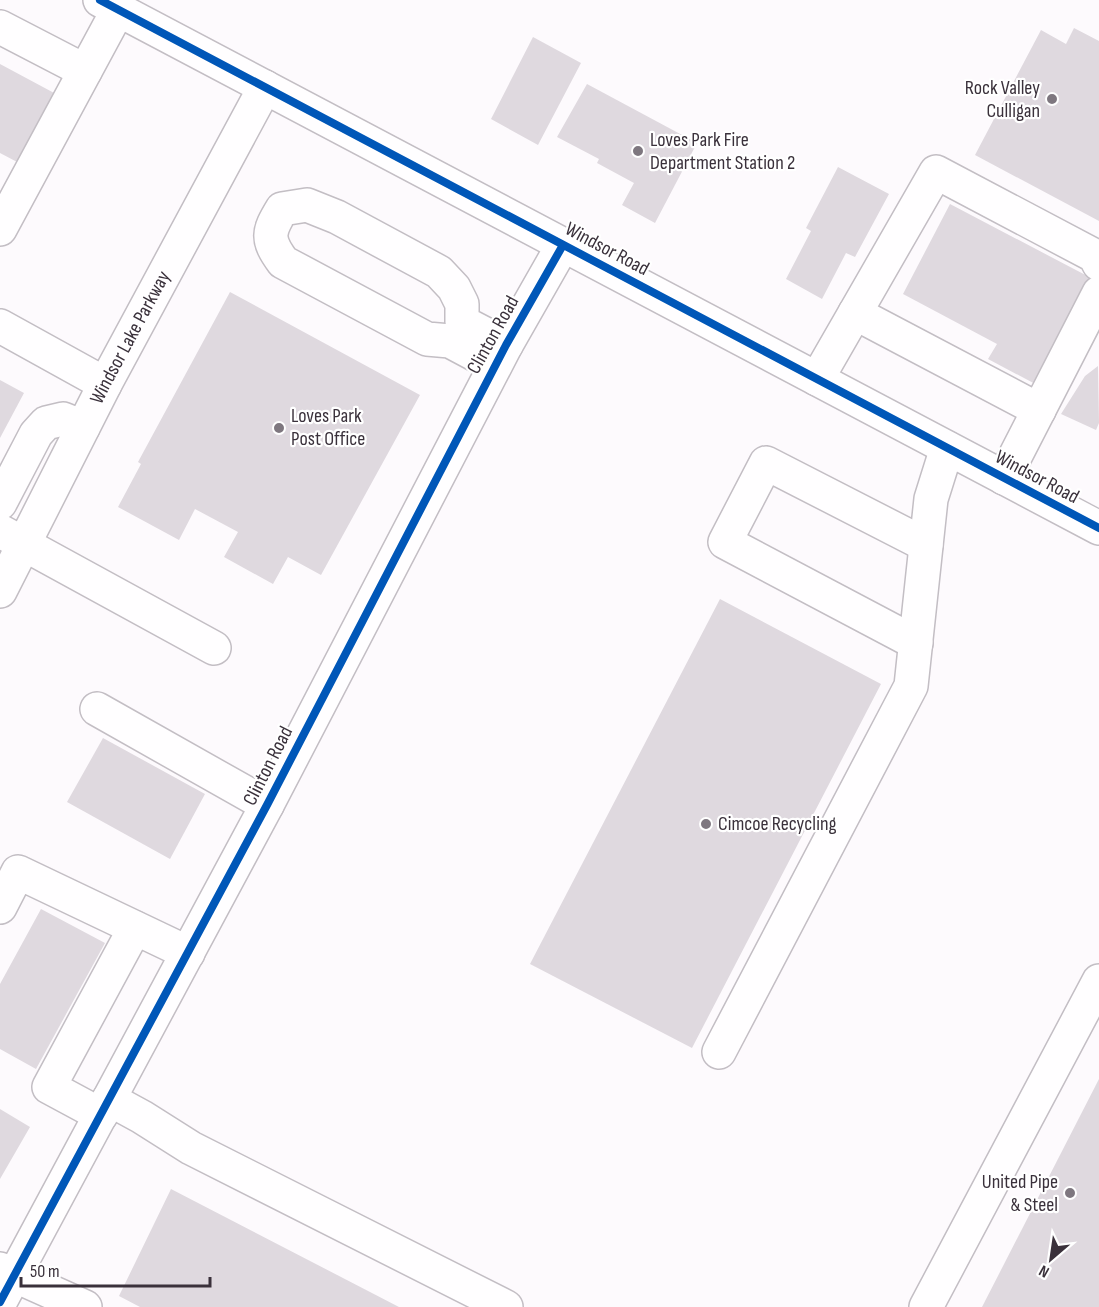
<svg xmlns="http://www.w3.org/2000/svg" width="1099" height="1307" font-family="'Sofia Sans Condensed',sans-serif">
<rect width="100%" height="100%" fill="#fdfafd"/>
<path fill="#dfd9df" d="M 1074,28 L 1099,41 L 1099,221 L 975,155 L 1041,30 L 1066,44 Z
M 533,37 L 581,63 L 538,145 L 491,119 Z
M 0,64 L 56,94 L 19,163 L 0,153 Z
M 587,84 L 697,143 L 655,223 L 622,205 L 634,183 L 597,163 L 599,159 L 557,137 Z
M 838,167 L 889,194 L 855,257 L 846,253 L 822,299 L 786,279 L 811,231 L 806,228 Z
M 950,204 L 1095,280 L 1039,386 L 988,359 L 997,344 L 903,294 Z
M 230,292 L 420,395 L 321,575 L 288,557 L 273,584 L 224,557 L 238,532 L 195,509 L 179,540 L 118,507 L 141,464 L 138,462 Z
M 1098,366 L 1099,423 L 1096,430 L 1061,414 L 1085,376 Z
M 0,380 L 24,393 L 0,438 Z
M 720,599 L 881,684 L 692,1048 L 530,964 Z
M 103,738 L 205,794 L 170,859 L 67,802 Z
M 41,909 L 105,943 L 36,1069 L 0,1049 L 0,984 Z
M 1099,1079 L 1099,1307 L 982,1307 Z
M 0,1109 L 30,1127 L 0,1179 Z
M 171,1189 L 399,1307 L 140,1307 L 119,1296 Z"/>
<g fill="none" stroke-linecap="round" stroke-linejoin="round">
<g stroke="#c3bec4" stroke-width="36">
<g id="minor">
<path d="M 100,0 L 1099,528"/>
<path d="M 0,27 L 85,71"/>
<path d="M 0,229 L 118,10"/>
<path d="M 855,313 L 1039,410"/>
<path d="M 0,326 L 105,384"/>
<path d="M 495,365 L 450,341 L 427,339 L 283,262 C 266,239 268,232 282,209 L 307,205 L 337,217 L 439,272 L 454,288 L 462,304 L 462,322 L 506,345"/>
<path d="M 817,379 L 936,172 L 1095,256 L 1099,264"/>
<path d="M 1004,478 L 1099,293"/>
<path d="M 0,503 L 36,434 L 46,423 L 63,419 L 83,427"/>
<path d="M 0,531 L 214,648"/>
<path id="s1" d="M 0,591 L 105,384 L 265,87"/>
<path d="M 916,643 L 725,542 L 766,463 L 926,545"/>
<path d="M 97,709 L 267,805"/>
<path d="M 0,907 L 18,872 L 188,953"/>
<path d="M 719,1052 L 911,686 L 931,499 L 947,448"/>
<path d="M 109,1099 L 142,1117 L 191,1148 L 506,1307"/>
<path d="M 101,1115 L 49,1087 L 135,928"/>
<path d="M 0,1269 L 85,1307"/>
<path d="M 0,1302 L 267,805 L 506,345 L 563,245"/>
<path d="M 926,1307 L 1099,981"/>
</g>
</g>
<use href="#minor" stroke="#fffeff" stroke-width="33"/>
<g stroke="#fff" stroke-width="11">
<path id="cycleway" d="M 100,0 L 1099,528
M 0,1302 L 267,805 L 506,345 L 563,245"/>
</g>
<use href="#cycleway" stroke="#0057b8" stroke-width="8"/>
</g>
<g fill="#7e777f" stroke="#fff" stroke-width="2">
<circle cx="1052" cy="99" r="6"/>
<circle cx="638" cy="151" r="6"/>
<circle cx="279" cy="428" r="6"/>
<circle cx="706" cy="824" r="6"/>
<circle cx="1070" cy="1193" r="6"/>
</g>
<g text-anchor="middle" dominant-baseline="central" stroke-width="4.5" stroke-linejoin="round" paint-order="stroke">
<g font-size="20" fill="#3a313b" stroke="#fff" text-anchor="start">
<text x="1040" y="88" text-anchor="end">Rock Valley<tspan x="1040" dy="23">Culligan</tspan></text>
<text x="650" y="140">Loves Park Fire<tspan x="650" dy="23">Department Station 2</tspan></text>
<text x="291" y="416">Loves Park<tspan x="291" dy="23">Post Office</tspan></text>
<text x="718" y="824">Cimcoe Recycling</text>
<text x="1058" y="1182" text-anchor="end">United Pipe<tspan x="1058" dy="23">&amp; Steel</tspan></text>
</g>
<g font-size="20" fill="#3a313b" stroke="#fff">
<text transform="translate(607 249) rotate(28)">Windsor Road</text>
<text transform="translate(493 335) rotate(-61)">Clinton Road</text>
<text stroke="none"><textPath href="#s1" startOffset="285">Windsor Lake Parkway</textPath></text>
<text transform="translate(1037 477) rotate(28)">Windsor Road</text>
<text transform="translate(268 766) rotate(-63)">Clinton Road</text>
</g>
</g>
<g transform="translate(1051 1259) rotate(209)" stroke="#ffffff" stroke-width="4.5" paint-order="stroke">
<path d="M0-4.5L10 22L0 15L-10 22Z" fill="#3a313b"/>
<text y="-9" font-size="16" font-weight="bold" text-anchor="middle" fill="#3a313b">N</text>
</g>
<path d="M21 1277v9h189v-9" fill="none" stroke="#3a313b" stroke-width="3"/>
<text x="30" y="1277" font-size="18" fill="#3a313b" stroke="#ffffff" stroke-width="4.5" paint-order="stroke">50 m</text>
</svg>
